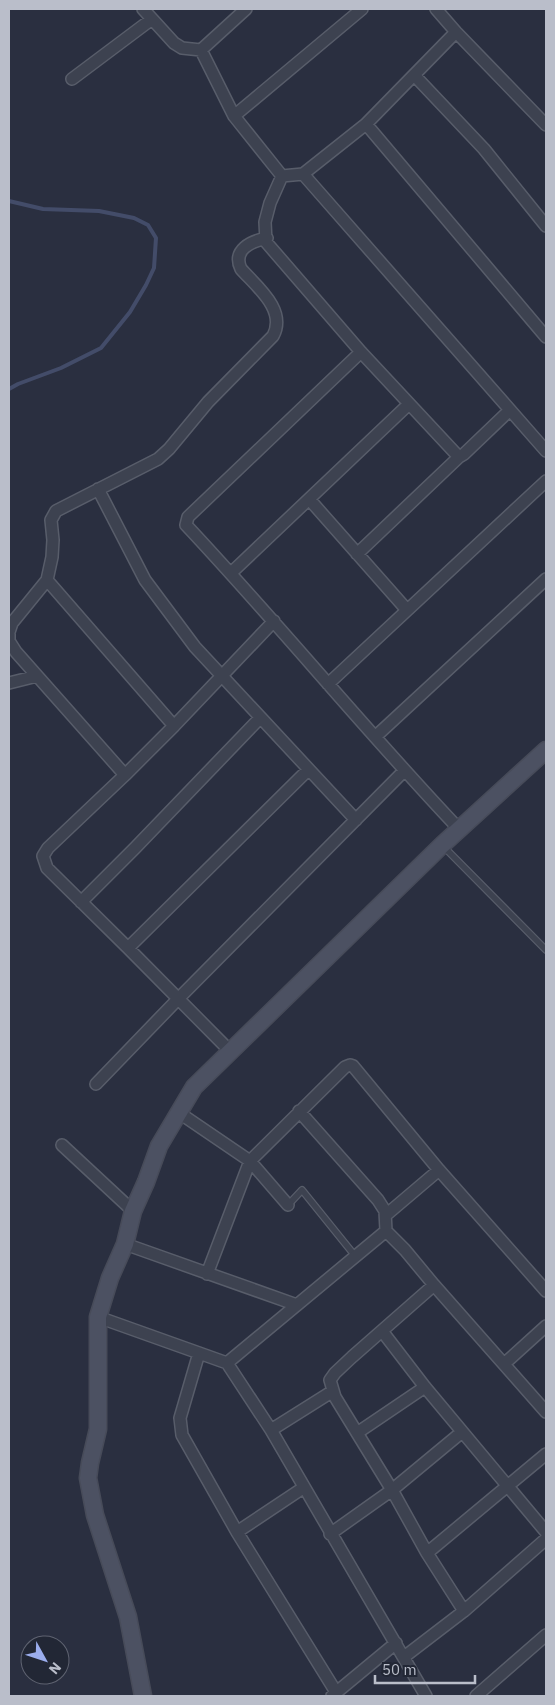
<svg xmlns="http://www.w3.org/2000/svg" width="555" height="1705" font-family="'IBM Plex Sans',sans-serif">
<rect width="100%" height="100%" fill="#2a2f40"/>
<g fill="none" stroke-linecap="round" stroke-linejoin="round">
<path stroke="#434c69" stroke-width="4" d="M 9,201 L 43,209 L 99,211 L 134,218 L 148,225 L 156,238 L 154,268 L 146,285 L 130,312 L 101,348 L 61,368 L 18,384 L 9,389"/>
<g stroke="#585d6a" stroke-width="8">
<path id="service" d="M 444,847 L 546,950
M 288,1205 L 302,1190 L 356,1257"/>
</g>
<g stroke="#585d6a" stroke-width="14">
<path id="minor" d="M 143,9 L 174,43 L 182,48 L 201,50 L 234,116 L 282,176
M 436,9 L 456,32 L 546,125
M 456,32 L 366,124 L 303,174 L 282,176 L 270,203 L 265,222 L 266,242 L 361,352 L 458,456 L 459,457 L 464,454 L 510,410
M 201,50 L 246,9
M 414,75 L 484,149 L 546,226
M 72,79 L 152,19
M 234,116 L 362,9
M 366,124 L 546,337
M 303,174 L 546,451
M 361,352 L 188,517 L 186,525 C 279,624 365,730 459,829
M 98,489 L 145,580 L 195,647 L 356,820
M 309,499 L 407,610
M 357,554 L 459,457
M 231,573 L 409,404
M 47,580 L 174,726
M 9,632 L 12,623 L 47,580 L 52,557 L 53,540 L 51,520 L 56,511 L 158,459 L 169,449 L 208,402 L 273,336 C 287,310 257,287 241,269 C 232,250 251,241 267,238
M 9,634 L 9,641 L 16,652 L 125,775
M 9,683 L 37,676
M 328,684 L 546,481
M 375,737 L 546,579
M 81,902 L 135,848 L 260,718
M 128,948 L 308,770
M 231,1052 L 128,948 L 47,868 L 43,856 L 48,848 L 125,775 L 174,726 L 274,621
M 96,1084 L 178,999 L 404,771
M 299,1111 L 378,1200 L 385,1211 L 386,1231
M 178,1112 L 250,1161 L 288,1205
M 62,1145 L 133,1211
M 386,1215 L 439,1170
M 125,1244 L 297,1305
M 207,1274 L 250,1161 L 345,1067 L 350,1065 L 353,1066 L 439,1170 L 546,1291
M 98,1317 L 227,1363 L 271,1430 L 426,1696
M 382,1331 L 425,1387 L 546,1532
M 199,1353 L 180,1418 L 182,1435 L 237,1532 L 336,1692
M 227,1363 L 386,1231 L 405,1250 L 434,1285 L 546,1412
M 504,1364 L 546,1326
M 271,1430 L 333,1391
M 357,1433 L 425,1387
M 237,1532 L 303,1488
M 330,1534 L 392,1490 L 462,1432
M 427,1553 L 392,1490 L 335,1397 L 330,1380 L 335,1373 L 352,1357 L 434,1285
M 464,1611 L 427,1553 L 546,1454
M 404,1657 L 464,1611 L 546,1539
M 332,1696 L 396,1643
M 476,1696 L 546,1635"/>
</g>
<g stroke="#474b59" stroke-width="19">
<path id="secondary" d="M 143,1696 L 128,1617 L 95,1515 L 88,1478 L 90,1463 L 98,1429 L 98,1317 L 110,1278 L 125,1244 L 133,1211 L 146,1182 L 159,1146 L 194,1087 L 442,845 L 546,750"/>
</g>
<use href="#service" stroke="#3d4250" stroke-width="5.5"/>
<use href="#minor" stroke="#3d4250" stroke-width="11"/>
<use href="#secondary" stroke="#4c5162" stroke-width="16"/>
</g>
<rect width="555" height="1705" fill="none" stroke="#babeca" stroke-width="20"/>
<g transform="translate(45 1660) rotate(130)"><circle r="24" fill="#222735" stroke="#5f6371"/>
<path d="M0-4L9 19L0 12L-9 19Z" fill="#9caeee"/>
<text y="-8" font-size="14" font-weight="bold" text-anchor="middle" fill="#babeca">N</text>
</g>
<path d="M375 1675v8h100v-8" fill="none" stroke="#babeca" stroke-width="2.5"/>
<text x="382" y="1675" font-size="15" fill="#babeca" stroke="#222735" stroke-width="4" paint-order="stroke">50 m</text>
</svg>
